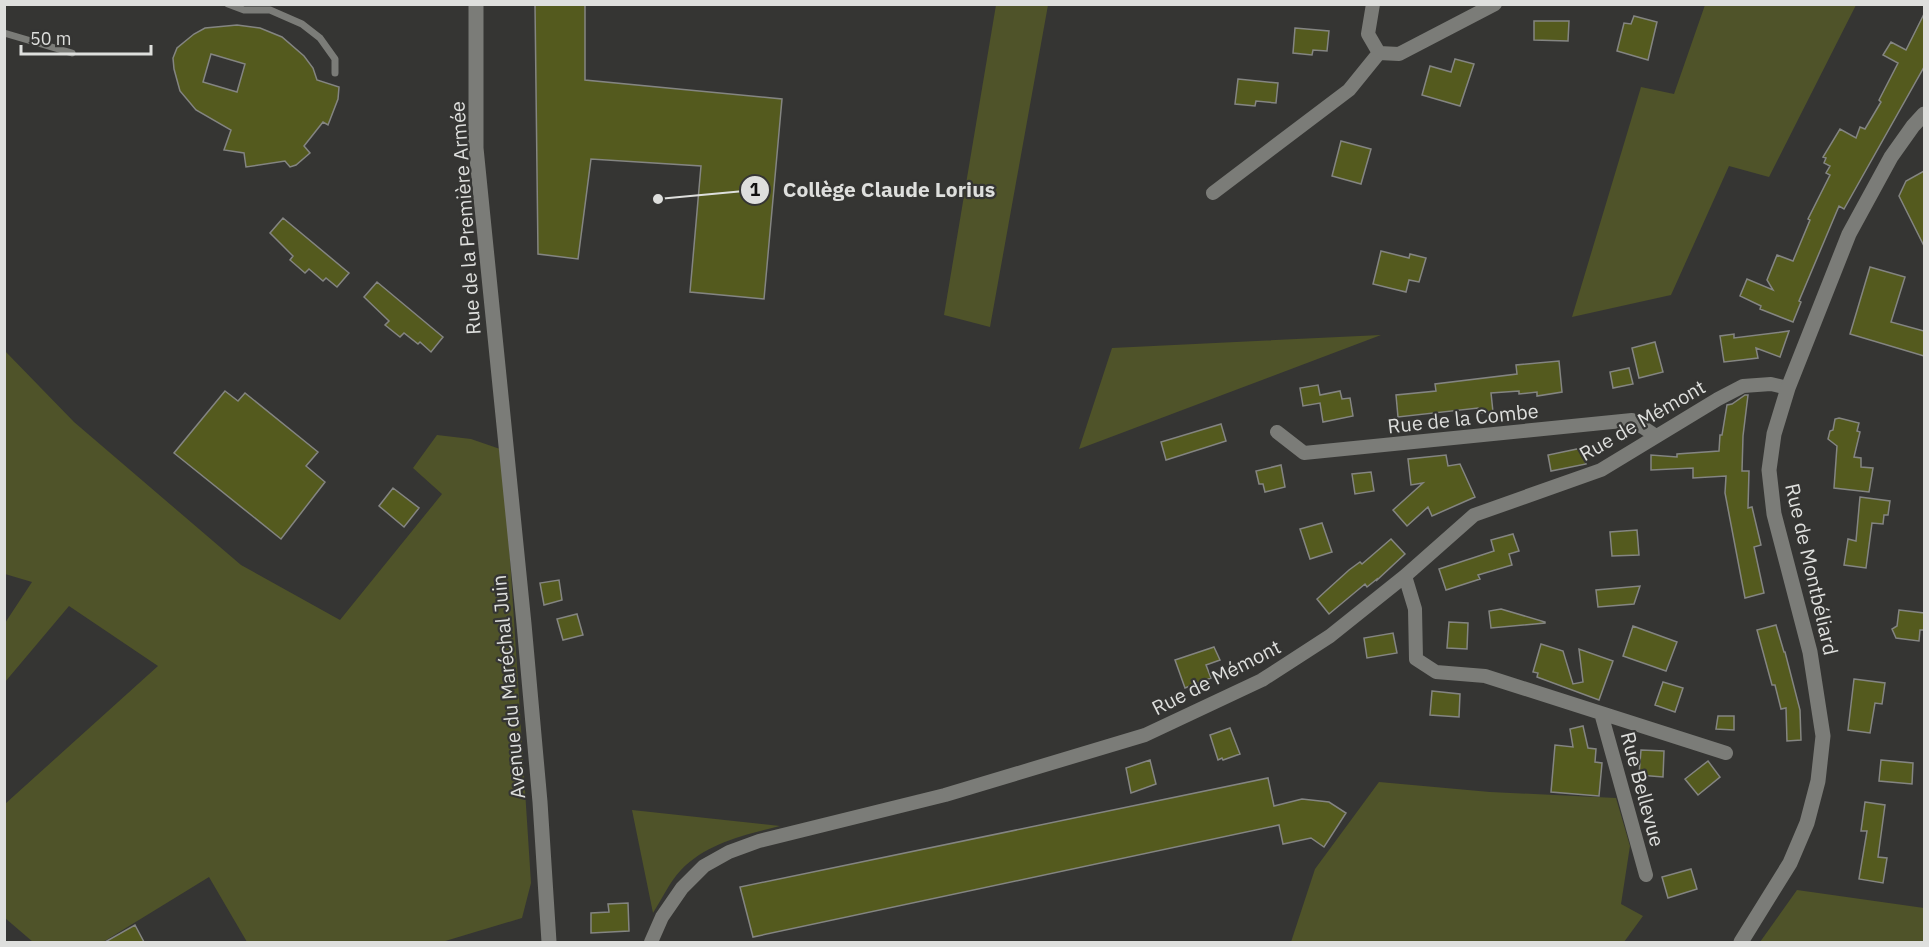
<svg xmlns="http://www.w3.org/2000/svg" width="1929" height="947" font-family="'IBM Plex Sans',sans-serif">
<rect width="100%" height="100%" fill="#353533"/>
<path fill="#4f5329" d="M 996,5 L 1048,5 L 990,327 L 944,315 Z
M 1705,5 L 1856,5 L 1769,177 L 1729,166 L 1671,295 L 1572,317 L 1641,87 L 1674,94 Z
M 1381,335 L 1079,449 L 1112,348 Z
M 5,351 L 74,422 L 241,565 L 340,620 L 442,494 L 413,468 L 437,435 L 471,439 L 503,450 L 531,883 L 522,918 L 442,942 L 247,942 L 209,877 L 103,942 L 33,942 L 5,918 L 5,804 L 158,666 L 69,606 L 5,682 L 5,623 L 32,582 L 5,574 Z
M 1379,782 L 1490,792 L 1616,798 L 1630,846 L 1621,904 L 1643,916 L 1624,942 L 1291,942 L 1315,869 Z
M 632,810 L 780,826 C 745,835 707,843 681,870 C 670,881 662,899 653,913 Z
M 1797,890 L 1924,908 L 1924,942 L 1760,942 Z"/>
<path fill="#545a1e" stroke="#848582" stroke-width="1.5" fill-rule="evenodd" d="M 535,4 L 585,4 L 585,80 L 782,99 L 764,299 L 690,292 L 701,166 L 591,159 L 578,259 L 538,254 Z
M 1924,14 L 1924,67 L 1844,209 L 1839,206 L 1799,301 L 1801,302 L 1793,322 L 1760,309 L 1761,306 L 1740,296 L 1747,279 L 1773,290 L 1767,280 L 1777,255 L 1793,261 L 1810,220 L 1808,219 L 1830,175 L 1826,173 L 1830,166 L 1824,163 L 1826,158 L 1823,157 L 1840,129 L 1856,138 L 1860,127 L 1865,129 L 1881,102 L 1879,100 L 1898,63 L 1883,55 L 1891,42 L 1906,50 Z
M 1634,16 L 1657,22 L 1648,60 L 1617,51 L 1624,23 L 1631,24 Z
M 1534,21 L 1569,21 L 1568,41 L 1534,40 Z
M 237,25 L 260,28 L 282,37 L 304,56 L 313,68 L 317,80 L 339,87 L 338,99 L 328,125 L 323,122 L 304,146 L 310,153 L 296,165 L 290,167 L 285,161 L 246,167 L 244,153 L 224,150 L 231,130 L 196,110 L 180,91 L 174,69 L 173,58 L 177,48 L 194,34 L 205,28 ZM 211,54 L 245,64 L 237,92 L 203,82 Z
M 1295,28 L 1329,31 L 1327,51 L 1313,50 L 1312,55 L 1293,53 Z
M 1455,59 L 1474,64 L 1460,106 L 1422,95 L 1430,66 L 1451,72 Z
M 1238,79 L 1278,83 L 1276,103 L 1256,101 L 1255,106 L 1235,104 Z
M 1341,141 L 1371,149 L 1361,184 L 1332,176 Z
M 1924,171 L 1924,246 L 1899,196 L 1906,181 Z
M 283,218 L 349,273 L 337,287 L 326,278 L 323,281 L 309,269 L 305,273 L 290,260 L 293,256 L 270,233 Z
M 1381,251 L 1409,258 L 1410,254 L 1426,258 L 1419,282 L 1409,280 L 1406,292 L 1373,284 Z
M 1870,267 L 1905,277 L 1891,322 L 1924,331 L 1924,356 L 1850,334 Z
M 377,282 L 443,337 L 431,352 L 420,342 L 418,344 L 404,333 L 400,337 L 385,325 L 389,321 L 364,297 Z
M 1789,331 L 1780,357 L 1756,348 L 1758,358 L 1724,362 L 1720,336 L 1734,334 L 1734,338 Z
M 1655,342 L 1663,372 L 1639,378 L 1632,348 Z
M 1559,361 L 1562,392 L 1537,396 L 1537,392 L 1519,394 L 1519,391 L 1491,393 L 1493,412 L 1479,413 L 1478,408 L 1398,417 L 1396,395 L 1436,391 L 1435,384 L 1517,374 L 1516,365 Z
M 1629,368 L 1633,384 L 1613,388 L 1610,372 Z
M 1318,385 L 1320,395 L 1340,391 L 1342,399 L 1350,398 L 1353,416 L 1323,422 L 1320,403 L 1303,406 L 1300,388 Z
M 225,391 L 238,401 L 245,393 L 318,452 L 306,466 L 325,482 L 281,539 L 174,453 Z
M 1745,395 L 1748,395 L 1743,436 L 1742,471 L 1749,471 L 1748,508 L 1752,507 L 1761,545 L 1754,547 L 1764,593 L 1745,598 L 1725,493 L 1726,476 L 1693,478 L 1693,468 L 1651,470 L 1651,455 L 1677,457 L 1677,454 L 1719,451 L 1720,435 L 1722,435 L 1727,405 L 1732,404 Z
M 1839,418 L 1859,423 L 1857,431 L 1860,432 L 1854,457 L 1861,458 L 1861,467 L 1873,468 L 1869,492 L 1834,488 L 1837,446 L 1828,439 L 1830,431 L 1833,430 L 1835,419 Z
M 1221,424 L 1226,441 L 1166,460 L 1161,442 Z
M 1582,448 L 1586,464 L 1551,471 L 1548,455 Z
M 1446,455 L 1448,466 L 1460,464 L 1475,497 L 1432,516 L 1428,507 L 1407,526 L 1393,510 L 1423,483 L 1411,485 L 1408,459 Z
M 1281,465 L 1285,487 L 1265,492 L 1263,484 L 1259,484 L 1256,471 Z
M 1371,472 L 1374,491 L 1355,494 L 1352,474 Z
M 393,488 L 419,508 L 404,527 L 379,506 Z
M 1860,497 L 1890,501 L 1888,515 L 1884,515 L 1883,524 L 1872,523 L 1866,568 L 1844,565 L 1848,539 L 1856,541 Z
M 1322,523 L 1332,552 L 1310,559 L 1300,529 Z
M 1637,530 L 1639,555 L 1612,556 L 1610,532 Z
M 1513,534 L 1519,551 L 1509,554 L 1512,565 L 1478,575 L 1480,579 L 1446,590 L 1439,569 L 1494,551 L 1491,540 Z
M 1391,539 L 1405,554 L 1377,580 L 1377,579 L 1367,587 L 1365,584 L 1329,614 L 1317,599 L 1349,570 L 1360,562 L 1362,564 Z
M 559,580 L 562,600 L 544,605 L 540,583 Z
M 1640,586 L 1634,604 L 1598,607 L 1596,590 Z
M 1501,609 L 1545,622 L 1545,623 L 1491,628 L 1489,611 Z
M 1899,610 L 1924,613 L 1924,630 L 1920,630 L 1919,641 L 1896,638 L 1892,629 L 1897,626 Z
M 577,614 L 583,635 L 563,640 L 557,619 Z
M 1449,622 L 1468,623 L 1467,649 L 1447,648 Z
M 1776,625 L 1784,652 L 1785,652 L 1800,710 L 1801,740 L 1787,741 L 1786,708 L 1781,709 L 1775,685 L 1772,685 L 1757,630 Z
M 1633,626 L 1677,642 L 1666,671 L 1623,656 Z
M 1393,633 L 1397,653 L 1367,658 L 1364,638 Z
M 1541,644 L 1563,651 L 1573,684 L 1583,682 L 1579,649 L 1613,661 L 1599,700 L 1537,677 L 1538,673 L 1533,672 Z
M 1214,647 L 1220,660 L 1206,665 L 1211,678 L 1185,688 L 1175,660 Z
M 1854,679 L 1885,683 L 1882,704 L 1875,703 L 1870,733 L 1848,730 Z
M 1663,682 L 1683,688 L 1675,712 L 1655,705 Z
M 1432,691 L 1460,694 L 1459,717 L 1430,715 Z
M 1718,716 L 1734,716 L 1734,730 L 1716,729 Z
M 1583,726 L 1588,748 L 1596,749 L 1595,762 L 1602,763 L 1599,796 L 1551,792 L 1555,745 L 1573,747 L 1570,729 Z
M 1230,728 L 1240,754 L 1223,760 L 1222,758 L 1218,760 L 1210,735 Z
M 1641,750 L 1664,751 L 1663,777 L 1639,775 Z
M 1150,760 L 1156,784 L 1131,793 L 1126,768 Z
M 1881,760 L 1913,763 L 1912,784 L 1879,781 Z
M 1708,761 L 1720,777 L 1698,795 L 1685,779 Z
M 1268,778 L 1274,806 L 1302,799 L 1329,802 L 1346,813 L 1324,847 L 1311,838 L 1283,844 L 1279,825 L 753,937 L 740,887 Z
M 1865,802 L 1885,805 L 1878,857 L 1887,858 L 1883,883 L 1859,879 L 1867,831 L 1861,831 Z
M 1691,869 L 1697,889 L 1668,898 L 1662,877 Z
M 628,903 L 629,931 L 591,933 L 591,913 L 609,912 L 608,904 Z
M 135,925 L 144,942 L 105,942 Z"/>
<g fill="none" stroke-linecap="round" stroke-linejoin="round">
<path stroke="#7b7c78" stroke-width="7" d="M 228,4 L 244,10 L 270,10 L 302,24 L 320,38 L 335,59 L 335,73
M 4,33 L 72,53"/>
<path stroke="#7b7c78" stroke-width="14" d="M 1373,4 L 1368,34 L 1379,53
M 1213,193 L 1349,90 L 1379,53 L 1399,54 L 1495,4
M 1277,432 L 1304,453 L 1632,420 L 1656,436
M 1405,576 L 1415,609 L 1416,659 L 1436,672 L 1485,676 L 1726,753
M 1601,713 L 1646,875
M 651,942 L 662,917 L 682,888 L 704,866 L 729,852 L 759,841 L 945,795 L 1145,735 L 1262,680 L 1330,636 L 1405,576 L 1474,515 L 1601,470 L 1718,399 L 1743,386 L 1771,384 L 1788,388"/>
<path stroke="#7b7c78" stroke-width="15" d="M 476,4 L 476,148 L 524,624 L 540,802 L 549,942
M 1741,942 L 1790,863 L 1807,823 L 1818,781 L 1823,736 L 1810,652 L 1774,514 L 1769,470 L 1774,434 L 1788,388 L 1849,234 L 1891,157 L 1913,126 L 1924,114"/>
</g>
<g text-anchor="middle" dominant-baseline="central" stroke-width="4.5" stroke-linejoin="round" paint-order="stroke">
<g font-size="20" fill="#dedfdd" stroke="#353533">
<text transform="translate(465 218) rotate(-94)">Rue de la Première Armée</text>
<text transform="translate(1463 418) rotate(-6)">Rue de la Combe</text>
<text transform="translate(1642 420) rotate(-30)">Rue de Mémont</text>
<text transform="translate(1812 569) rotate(77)">Rue de Montbéliard</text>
<text transform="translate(1216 677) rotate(-27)">Rue de Mémont</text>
<text transform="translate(508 687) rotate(-95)">Avenue du Maréchal Juin</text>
<text transform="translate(1643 789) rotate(75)">Rue Bellevue</text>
</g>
</g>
<path fill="none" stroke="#dedfdd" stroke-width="2" d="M658 199L755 190"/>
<g fill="#dedfdd" stroke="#353533" stroke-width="2">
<circle cx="658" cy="199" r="6"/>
<circle cx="755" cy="190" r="15"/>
</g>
<g font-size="18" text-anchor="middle" font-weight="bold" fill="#111">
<text x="755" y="196">1</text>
</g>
<g font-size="21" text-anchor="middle" font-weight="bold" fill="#dedfdd" stroke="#353533" stroke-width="4.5" stroke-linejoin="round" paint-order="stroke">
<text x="889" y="197">Collège Claude Lorius</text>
</g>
<rect width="1929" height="947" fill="none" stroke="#dedfdd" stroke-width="12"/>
<path d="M21 45v9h130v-9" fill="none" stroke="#dedfdd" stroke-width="3"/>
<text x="30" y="45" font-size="18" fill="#dedfdd" stroke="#353533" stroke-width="4.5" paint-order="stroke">50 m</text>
</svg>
